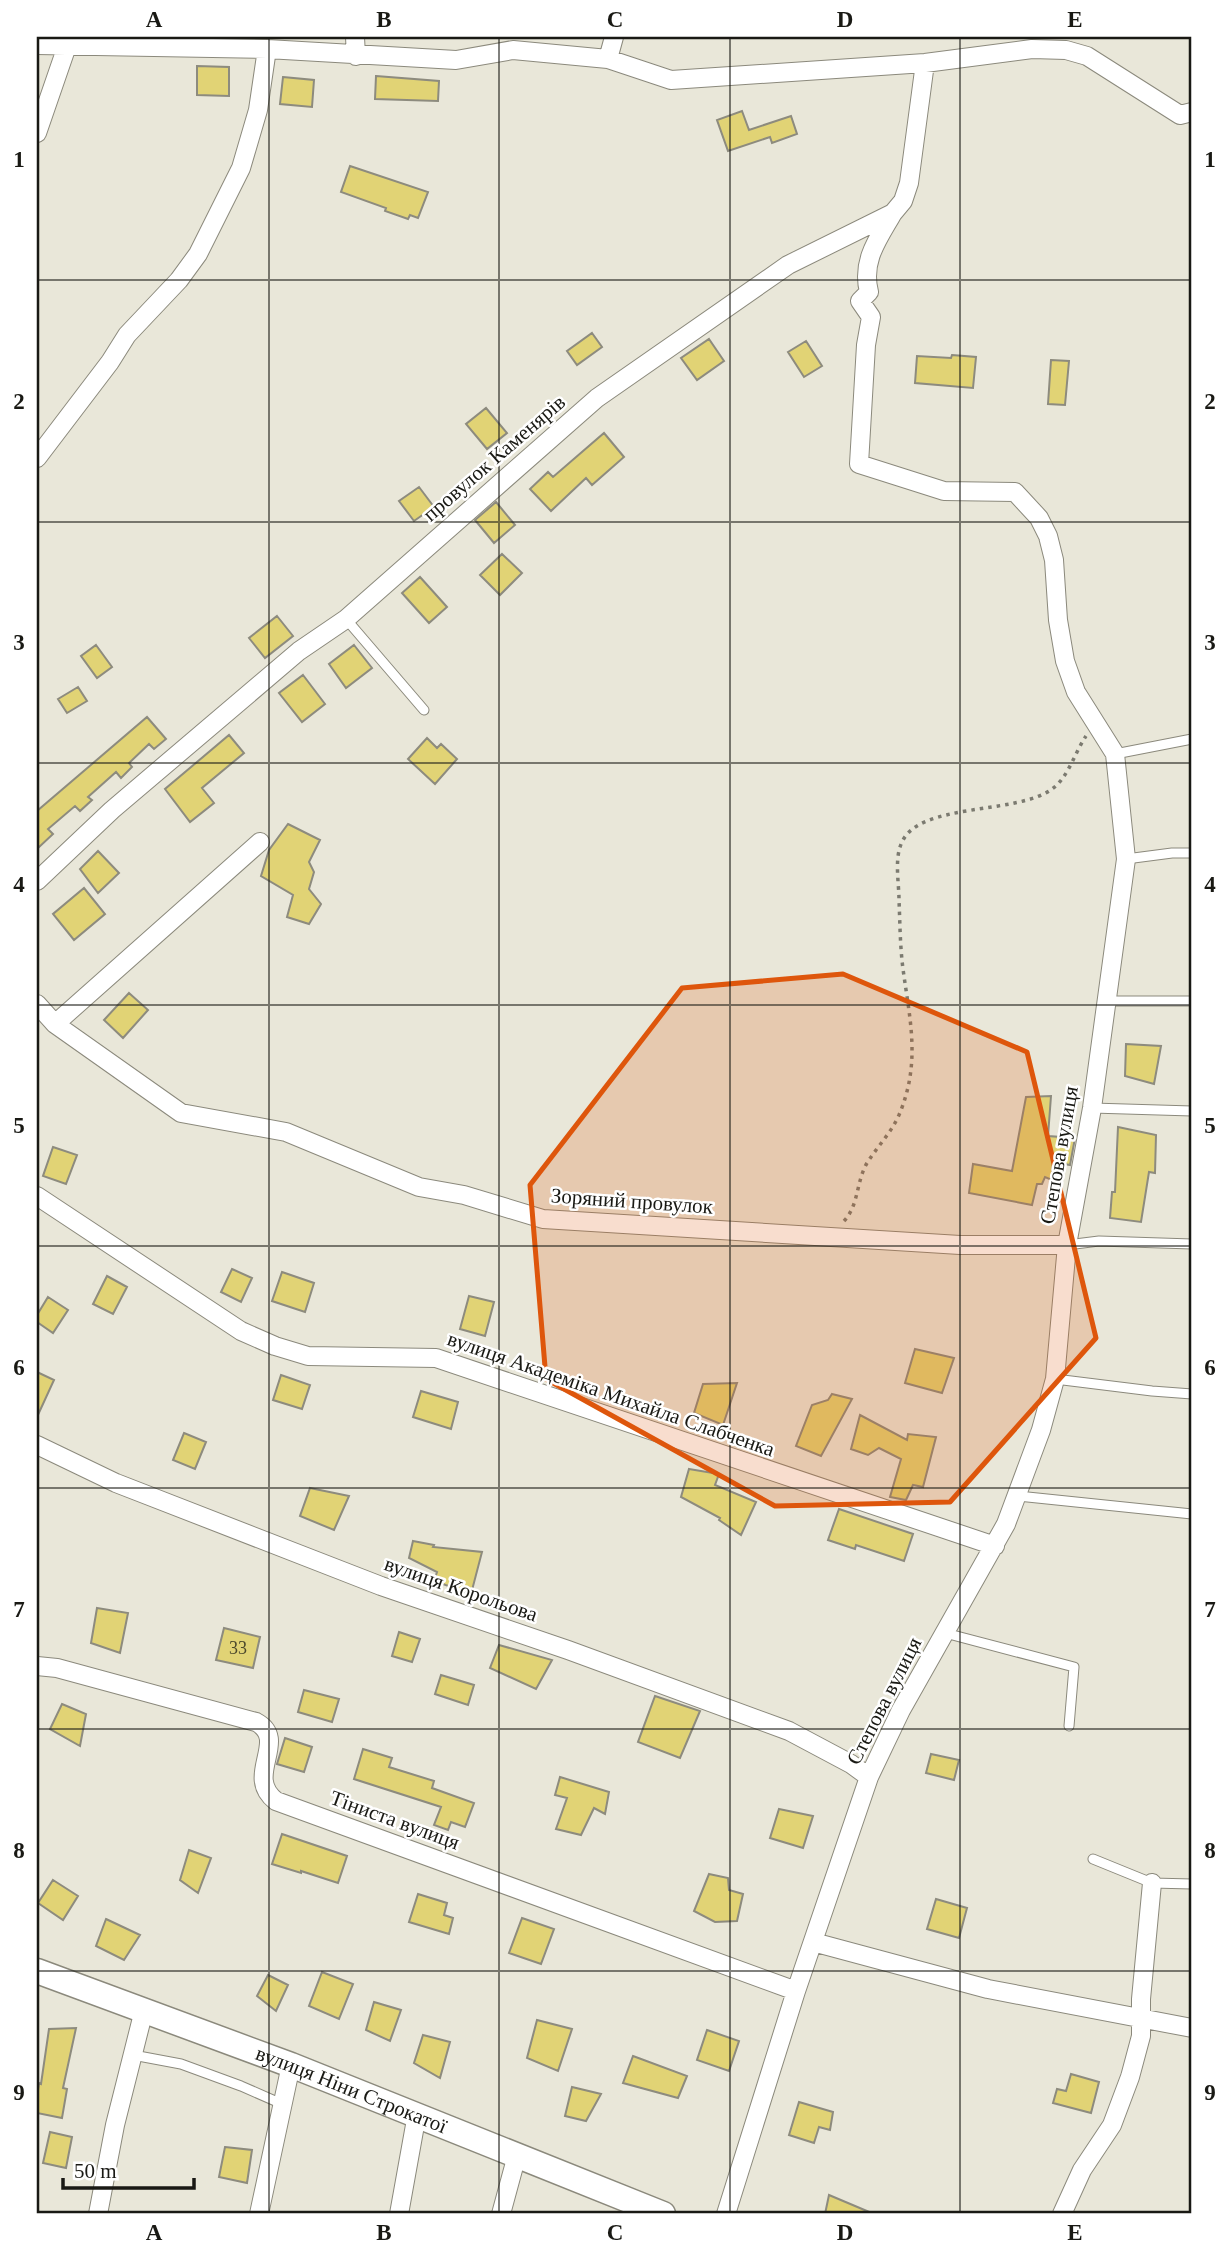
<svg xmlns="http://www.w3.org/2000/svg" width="1229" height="2251" font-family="Georgia,serif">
<rect width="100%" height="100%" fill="#e9e7d9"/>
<path fill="#e1d375" stroke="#8d8b7e" stroke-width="2" d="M 197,66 L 229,67 L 229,96 L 197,95 Z
M 376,76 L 439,81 L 438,101 L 375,99 Z
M 283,77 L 314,80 L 312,107 L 280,104 Z
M 742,111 L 749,130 L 791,116 L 797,134 L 772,143 L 770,137 L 728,151 L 717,120 Z
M 350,166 L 428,192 L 418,218 L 410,215 L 408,219 L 385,211 L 386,208 L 341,192 Z
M 592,333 L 602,347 L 577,365 L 567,351 Z
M 709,339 L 724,361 L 697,380 L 681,358 Z
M 806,341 L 822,366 L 804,377 L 788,352 Z
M 952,355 L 976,357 L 973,388 L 915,383 L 917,356 L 951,358 Z
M 1051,360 L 1069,361 L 1065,405 L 1048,404 Z
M 486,408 L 507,433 L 487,449 L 466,424 Z
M 604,433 L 624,457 L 592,485 L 586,478 L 551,511 L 530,489 L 548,472 L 553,477 Z
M 419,487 L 434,507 L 414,521 L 399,501 Z
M 496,502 L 515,525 L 494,543 L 475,520 Z
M 502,554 L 522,573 L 500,595 L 480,575 Z
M 420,577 L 447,607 L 429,623 L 402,593 Z
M 277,616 L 293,636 L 265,658 L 249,638 Z
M 96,645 L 112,667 L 97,678 L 81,656 Z
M 354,645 L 372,668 L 346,688 L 329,664 Z
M 303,675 L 325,704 L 302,722 L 279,693 Z
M 78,687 L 87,701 L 67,713 L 58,699 Z
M 147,717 L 166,739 L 154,749 L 149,744 L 129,763 L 132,767 L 121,778 L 116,772 L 88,797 L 92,800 L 80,811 L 75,806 L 48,829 L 53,834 L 37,849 L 37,811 Z
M 229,735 L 244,753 L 202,788 L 214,803 L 190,822 L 165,789 Z
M 427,738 L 437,748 L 441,744 L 457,759 L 435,784 L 408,759 Z
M 288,824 L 320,840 L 309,862 L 314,872 L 309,889 L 321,904 L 309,924 L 287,917 L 293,895 L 261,876 L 269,850 Z
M 98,851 L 119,873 L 98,893 L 80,869 Z
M 84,888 L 105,914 L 74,940 L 53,914 Z
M 129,993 L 148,1010 L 123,1038 L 104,1020 Z
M 1126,1044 L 1161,1046 L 1154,1084 L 1125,1076 Z
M 1051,1096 L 1048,1136 L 1075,1138 L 1070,1165 L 1053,1162 L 1052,1180 L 1045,1177 L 1042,1184 L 1037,1184 L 1032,1205 L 969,1193 L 973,1164 L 1012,1171 L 1026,1097 Z
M 1118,1127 L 1156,1135 L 1155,1173 L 1149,1172 L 1141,1222 L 1110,1218 L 1112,1192 L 1115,1192 Z
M 53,1147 L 77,1155 L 66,1184 L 43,1176 Z
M 232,1269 L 252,1278 L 241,1302 L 221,1292 Z
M 282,1272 L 314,1283 L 305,1312 L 272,1301 Z
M 107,1276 L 127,1287 L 113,1314 L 93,1304 Z
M 469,1296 L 494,1302 L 485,1336 L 460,1329 Z
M 48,1297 L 68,1310 L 53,1333 L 37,1322 L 37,1315 Z
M 915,1349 L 954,1358 L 942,1393 L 905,1383 Z
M 37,1372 L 54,1380 L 37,1417 Z
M 281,1375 L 310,1385 L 302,1409 L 273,1400 Z
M 737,1383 L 723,1425 L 694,1413 L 703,1384 Z
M 421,1391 L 458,1402 L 451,1429 L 413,1417 Z
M 832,1394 L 852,1399 L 821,1456 L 796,1446 L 812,1405 L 828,1400 Z
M 860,1415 L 907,1440 L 908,1434 L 936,1437 L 923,1487 L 913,1485 L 906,1500 L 890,1497 L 901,1459 L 879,1448 L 868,1455 L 851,1449 Z
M 184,1433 L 206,1442 L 195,1469 L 173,1460 Z
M 689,1469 L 719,1474 L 715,1485 L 756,1502 L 741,1535 L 719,1520 L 720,1518 L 681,1497 Z
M 310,1488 L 349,1496 L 334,1530 L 300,1516 Z
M 839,1509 L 913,1534 L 904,1561 L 856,1545 L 855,1549 L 828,1540 Z
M 413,1541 L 434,1545 L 433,1547 L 482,1552 L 471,1594 L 434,1581 L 437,1572 L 409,1558 Z
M 97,1608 L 128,1613 L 120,1653 L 91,1643 Z
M 224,1628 L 260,1637 L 253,1668 L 216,1660 Z
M 399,1632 L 420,1639 L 412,1662 L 392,1656 Z
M 499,1645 L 552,1660 L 536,1689 L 490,1668 Z
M 441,1675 L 474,1685 L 468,1705 L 435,1694 Z
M 304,1690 L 339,1699 L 332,1722 L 298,1712 Z
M 655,1696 L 700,1711 L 680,1758 L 638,1742 Z
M 62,1704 L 86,1714 L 80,1746 L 50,1729 Z
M 285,1738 L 312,1747 L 304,1772 L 277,1764 Z
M 363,1749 L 392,1758 L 389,1767 L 434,1781 L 432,1788 L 474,1803 L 465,1827 L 451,1822 L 448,1830 L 434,1825 L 441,1807 L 354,1779 Z
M 931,1754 L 959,1760 L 954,1780 L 926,1773 Z
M 560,1777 L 609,1792 L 605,1814 L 594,1808 L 581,1835 L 556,1829 L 567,1798 L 555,1795 Z
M 779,1809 L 813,1816 L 803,1848 L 770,1838 Z
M 282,1834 L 347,1856 L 338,1883 L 301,1871 L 301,1873 L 272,1864 Z
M 189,1850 L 211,1858 L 198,1893 L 180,1880 Z
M 709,1874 L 728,1878 L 729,1890 L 743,1894 L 737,1921 L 715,1922 L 694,1911 Z
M 53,1880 L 78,1896 L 63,1920 L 38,1903 Z
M 418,1894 L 447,1903 L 444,1915 L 453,1918 L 449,1934 L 409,1922 Z
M 936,1899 L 967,1908 L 959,1938 L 927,1929 Z
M 522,1918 L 554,1929 L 541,1964 L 509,1953 Z
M 106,1919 L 140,1935 L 124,1960 L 96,1946 Z
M 322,1972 L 353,1984 L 339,2019 L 309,2006 Z
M 268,1975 L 288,1985 L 276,2011 L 257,1996 Z
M 374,2002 L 401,2010 L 390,2041 L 366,2030 Z
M 537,2020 L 572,2029 L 558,2071 L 527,2058 Z
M 76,2028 L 63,2088 L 67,2089 L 62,2118 L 37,2113 L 37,2097 L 39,2083 L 41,2084 L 49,2029 Z
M 707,2030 L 739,2041 L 729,2071 L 697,2060 Z
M 423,2035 L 450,2042 L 440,2078 L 414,2063 Z
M 633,2056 L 687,2076 L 678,2098 L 623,2083 Z
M 1071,2074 L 1099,2082 L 1091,2113 L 1053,2103 L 1057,2089 L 1066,2091 Z
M 572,2087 L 601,2094 L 586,2121 L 565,2116 Z
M 799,2102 L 833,2112 L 830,2130 L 819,2127 L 814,2143 L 789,2135 Z
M 50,2132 L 72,2137 L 66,2168 L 43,2163 Z
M 225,2147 L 252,2150 L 247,2183 L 219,2177 Z
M 829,2195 L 874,2214 L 825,2214 Z"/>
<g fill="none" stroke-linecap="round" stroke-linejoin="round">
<g stroke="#8b897c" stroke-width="11">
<path id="lane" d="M 346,619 L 424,710
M 1115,754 L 1192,739
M 1126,859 L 1172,853 L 1192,853
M 1107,1001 L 1192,1001
M 1092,1108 L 1192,1111
M 1067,1245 L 1099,1241 L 1192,1244
M 1055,1379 L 1152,1391 L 1192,1394
M 1018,1496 L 1192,1514
M 945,1633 L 1074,1667 L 1069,1726
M 1093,1859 L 1152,1883 L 1192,1884
M 133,2055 L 181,2064 L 241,2086 L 282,2104"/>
</g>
<g stroke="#8b897c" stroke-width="20">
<path id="street" d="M 355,37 L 356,56
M 37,45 L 267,49 L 456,60 L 513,50 L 608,59 L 671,80 L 925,63 L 1032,49 L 1066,50 L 1087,56 L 1180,115 L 1192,112
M 608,59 L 614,37
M 37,133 L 67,46
M 37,458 L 110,362 L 127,335 L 179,280 L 198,254 L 241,168 L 258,110 L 267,49
M 37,881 L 112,810 L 299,651 L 346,619 L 597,398 L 788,265 L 893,213 L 903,201 L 909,183 L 925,63
M 37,1004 L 55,1024 L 181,1113 L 286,1132 L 419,1187 L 464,1195 L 543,1219 L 960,1245 L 1067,1245
M 55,1024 L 260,842
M 37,1196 L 241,1331 L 275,1346 L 308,1356 L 436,1358 L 995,1546
M 37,1445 L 116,1483 L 381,1586 L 568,1650 L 789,1731 L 851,1764 L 869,1777
M 37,1666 L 57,1668 L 256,1722 C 290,1740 243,1776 276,1801 L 796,1991
M 813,1942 L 988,1989 L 1192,2028
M 98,2214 L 115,2125 L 144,2010
M 259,2214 L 291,2065
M 399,2214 L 417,2114
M 501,2214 L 517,2155
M 726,2214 L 796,1991 L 869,1777 L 901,1710 L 1006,1524 L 1041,1430 L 1055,1379 L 1067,1245 L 1092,1108 L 1126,859 L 1115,754 L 1076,692 L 1065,661 L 1058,620 L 1054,560 L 1048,536 L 1039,518 L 1015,492 L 944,491 L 859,464 L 866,345 L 871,317 L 860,301 L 869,292 C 861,261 878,239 893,213
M 1062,2214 L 1082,2170 L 1112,2125 L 1130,2077 L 1141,2036 L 1141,1999 L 1152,1883"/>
</g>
<g stroke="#8b897c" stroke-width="27">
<g id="secondary">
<path id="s1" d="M 37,1971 L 291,2065 L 663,2214"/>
</g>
</g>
<path stroke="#7b7a70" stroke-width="3.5" stroke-dasharray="3.5 5" stroke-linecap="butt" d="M 844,1221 C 859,1205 856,1182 867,1163 C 877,1147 891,1133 899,1115 C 921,1063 910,1021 903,969 C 900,946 900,923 899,900 C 899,883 894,858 902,842 C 920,802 1017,815 1052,789 C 1068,778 1075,752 1086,736"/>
<use href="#lane" stroke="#fff" stroke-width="9"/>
<use href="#street" stroke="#fff" stroke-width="18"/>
<use href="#secondary" stroke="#fff" stroke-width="24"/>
</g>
<path fill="#de560c" fill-opacity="0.2" stroke="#de560c" stroke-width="5" stroke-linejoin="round" d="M 843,974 L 1027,1052 L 1096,1338 L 950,1502 L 775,1506 L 546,1379 L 530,1185 L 682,988 Z"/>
<path fill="none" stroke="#191914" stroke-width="2" stroke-opacity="0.55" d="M 269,37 L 269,2214M 499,37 L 499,2214M 730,37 L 730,2214M 960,37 L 960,2214M 37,280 L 1192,280M 37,522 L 1192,522M 37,763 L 1192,763M 37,1005 L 1192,1005M 37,1246 L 1192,1246M 37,1488 L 1192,1488M 37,1729 L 1192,1729M 37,1971 L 1192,1971"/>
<g text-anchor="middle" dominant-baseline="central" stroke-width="5" stroke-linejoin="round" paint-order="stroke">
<g font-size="18" fill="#4b482c">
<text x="238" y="1648">33</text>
</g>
<g font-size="21" fill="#191914" stroke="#fff">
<text transform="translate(494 458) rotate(-41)">провулок Каменярів</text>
<text transform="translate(1059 1155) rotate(-80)">Степова вулиця</text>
<text transform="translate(632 1201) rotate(4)">Зоряний провулок</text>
<text transform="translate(611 1394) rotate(19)">вулиця Академіка Михайла Слабченка</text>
<text transform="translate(461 1589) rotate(19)">вулиця Корольова</text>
<text transform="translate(884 1701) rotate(-63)">Степова вулиця</text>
<text transform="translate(395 1820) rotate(20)">Тіниста вулиця</text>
<text stroke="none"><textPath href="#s1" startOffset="336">вулиця Ніни Строкатої</textPath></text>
</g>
</g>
<rect width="1229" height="2251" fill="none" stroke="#ffffff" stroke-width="77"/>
<path d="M63 2178v10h131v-10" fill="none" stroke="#191914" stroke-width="3.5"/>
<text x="74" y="2178" font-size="21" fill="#191914" stroke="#ffffff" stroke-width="5" paint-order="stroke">50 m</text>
<rect x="38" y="38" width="1152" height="2174" fill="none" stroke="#191914" stroke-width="2.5"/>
<g font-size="23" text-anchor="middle" font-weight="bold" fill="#191914">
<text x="154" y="27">A</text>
<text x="384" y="27">B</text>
<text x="615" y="27">C</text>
<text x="845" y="27">D</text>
<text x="1075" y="27">E</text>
<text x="19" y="167">1</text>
<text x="1210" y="167">1</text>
<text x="19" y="409">2</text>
<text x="1210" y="409">2</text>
<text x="19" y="650">3</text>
<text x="1210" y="650">3</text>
<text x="19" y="892">4</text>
<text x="1210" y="892">4</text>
<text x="19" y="1133">5</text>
<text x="1210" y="1133">5</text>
<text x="19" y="1375">6</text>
<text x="1210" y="1375">6</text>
<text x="19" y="1617">7</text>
<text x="1210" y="1617">7</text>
<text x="19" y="1858">8</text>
<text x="1210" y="1858">8</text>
<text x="19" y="2100">9</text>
<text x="1210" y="2100">9</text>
<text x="154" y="2240">A</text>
<text x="384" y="2240">B</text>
<text x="615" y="2240">C</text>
<text x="845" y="2240">D</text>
<text x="1075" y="2240">E</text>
</g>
</svg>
